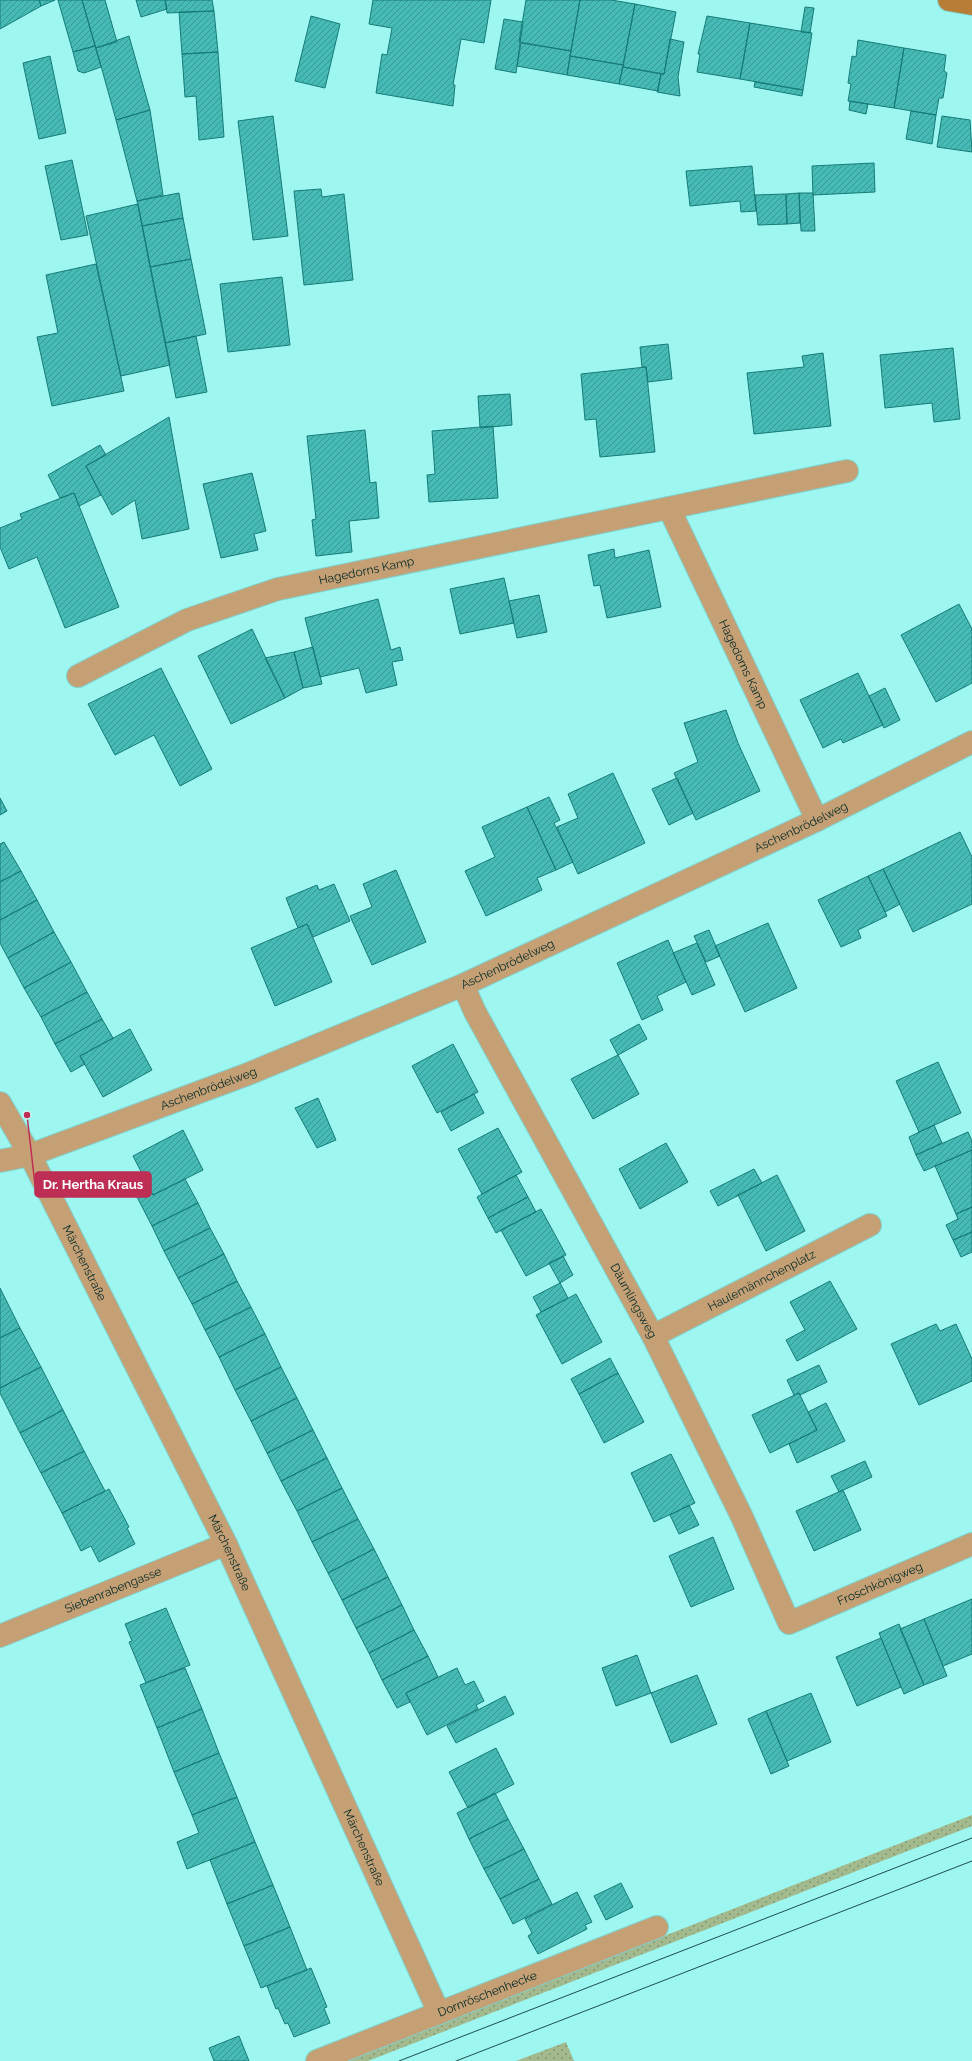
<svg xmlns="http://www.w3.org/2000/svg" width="972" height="2061" font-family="Raleway,sans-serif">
<defs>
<pattern id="grass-dots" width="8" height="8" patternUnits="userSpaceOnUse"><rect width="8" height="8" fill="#a2ba8d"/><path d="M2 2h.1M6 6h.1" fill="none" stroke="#829773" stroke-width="1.8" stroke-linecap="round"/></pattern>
<pattern id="building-hatch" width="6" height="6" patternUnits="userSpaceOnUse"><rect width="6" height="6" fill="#46bbb5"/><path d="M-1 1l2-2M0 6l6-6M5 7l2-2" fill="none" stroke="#389893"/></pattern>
</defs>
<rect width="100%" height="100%" fill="#9df6f0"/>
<path fill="url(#grass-dots)" d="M 972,1815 L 972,1826 L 368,2061 L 346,2061 Z
M 566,2042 L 574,2061 L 516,2061 Z"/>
<path fill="url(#building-hatch)" stroke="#167b77" d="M 0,0 L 39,0 L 41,6 L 0,29 Z
M 39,0 L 55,0 L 41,6 Z
M 58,0 L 82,0 L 95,46 L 73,52 Z
M 82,0 L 105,0 L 117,42 L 96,48 Z
M 136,0 L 165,0 L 167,9 L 141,17 Z
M 165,0 L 212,0 L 214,11 L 167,13 Z
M 373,0 L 491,0 L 484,43 L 461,39 L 453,85 L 455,85 L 453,106 L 376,93 L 382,54 L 387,55 L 392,28 L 369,24 Z
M 526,0 L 580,0 L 571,51 L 519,42 Z
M 580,0 L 611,0 L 635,4 L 623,65 L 570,56 Z
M 635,4 L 676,12 L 664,74 L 623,67 Z
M 805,7 L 814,8 L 810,33 L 801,32 Z
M 214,11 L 218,52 L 182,54 L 179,12 Z
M 311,16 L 340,24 L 325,88 L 295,81 Z
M 707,16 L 750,23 L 740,79 L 697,72 L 700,54 L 698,54 Z
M 504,19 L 523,22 L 516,73 L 495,69 Z
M 750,23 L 812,33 L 803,90 L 740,79 Z
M 129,36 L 150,110 L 116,120 L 96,48 Z
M 670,39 L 684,42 L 678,77 L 680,96 L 657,92 L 661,74 L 664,74 Z
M 858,40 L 904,48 L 894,108 L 848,101 L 851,84 L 848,83 L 852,56 L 856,57 Z
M 521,43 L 571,51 L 567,75 L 517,66 Z
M 95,46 L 101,67 L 84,73 L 78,71 L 73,52 Z
M 904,48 L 946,55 L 944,71 L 947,73 L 943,98 L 939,98 L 936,115 L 894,108 Z
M 218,52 L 224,137 L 199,140 L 196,96 L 185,97 L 182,54 Z
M 50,56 L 66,133 L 39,139 L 23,63 Z
M 570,56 L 623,65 L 619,84 L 567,75 Z
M 623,67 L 661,74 L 658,91 L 619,84 Z
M 755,82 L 803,90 L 802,96 L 754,87 Z
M 850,101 L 868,104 L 866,114 L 849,110 Z
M 150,110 L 163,195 L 137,201 L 116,120 Z
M 911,111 L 936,115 L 932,144 L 906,139 Z
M 273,116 L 288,236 L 253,240 L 238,121 Z
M 942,116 L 970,120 L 972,152 L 937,147 Z
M 72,160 L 88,235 L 61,240 L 45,166 Z
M 874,163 L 875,192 L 813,195 L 812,166 Z
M 752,166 L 756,211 L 741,212 L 740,201 L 690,206 L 686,171 Z
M 321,189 L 322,197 L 344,194 L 353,280 L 304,285 L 294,191 Z
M 179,193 L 183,218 L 142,226 L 137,201 Z
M 799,193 L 813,193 L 815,231 L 801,231 Z
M 799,193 L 800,223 L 787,224 L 786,194 Z
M 786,194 L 787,224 L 758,225 L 755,195 Z
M 138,204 L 170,365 L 121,376 L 86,216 Z
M 183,218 L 191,259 L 150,267 L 142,226 Z
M 191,259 L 206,334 L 165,343 L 150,267 Z
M 96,264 L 124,391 L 52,406 L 37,337 L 58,333 L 46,275 Z
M 282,277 L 290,345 L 228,352 L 220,284 Z
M 196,336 L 207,392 L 176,398 L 165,343 Z
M 668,344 L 672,379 L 648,382 L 646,367 L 642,367 L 640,347 Z
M 953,348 L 960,419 L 934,422 L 932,403 L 885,408 L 880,355 Z
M 823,353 L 831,426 L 754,434 L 747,373 L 804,367 L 802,356 Z
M 646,367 L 655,452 L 600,457 L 596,419 L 585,420 L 581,374 Z
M 510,394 L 512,425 L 480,428 L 478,396 Z
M 169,417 L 189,529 L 142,539 L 135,500 L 112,515 L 86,466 Z
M 493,426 L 498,498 L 429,502 L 427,475 L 435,474 L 432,431 Z
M 365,430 L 370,483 L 376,482 L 379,518 L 349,521 L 352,552 L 316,556 L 312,520 L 316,519 L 307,436 Z
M 100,445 L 106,455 L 86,466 L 101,495 L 79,506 L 74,493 L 60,498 L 48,475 Z
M 252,473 L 266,531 L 254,534 L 258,550 L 221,558 L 203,484 Z
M 74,493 L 119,607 L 65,628 L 37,557 L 9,569 L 0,547 L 0,528 L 22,519 L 20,514 Z
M 614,549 L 615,558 L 649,550 L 661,607 L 607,618 L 600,585 L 594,586 L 588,555 Z
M 504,578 L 514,623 L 460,634 L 450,589 Z
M 539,595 L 547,632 L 517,638 L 509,601 Z
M 378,599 L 391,650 L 400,647 L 403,660 L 392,662 L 397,685 L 366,693 L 359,668 L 320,677 L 305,618 Z
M 959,604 L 972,629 L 972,683 L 936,702 L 901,635 Z
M 252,629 L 285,698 L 231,724 L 198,656 Z
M 313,647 L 322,684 L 303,688 L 294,652 Z
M 294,652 L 303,688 L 285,698 L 265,658 Z
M 161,668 L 212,769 L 180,786 L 154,735 L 115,755 L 88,704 Z
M 858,673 L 883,725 L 843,743 L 841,739 L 823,748 L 800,700 Z
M 885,688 L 900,720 L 884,728 L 869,696 Z
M 726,710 L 738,743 L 760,791 L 696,820 L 674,773 L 698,762 L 684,723 Z
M 613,773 L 645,843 L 578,874 L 557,827 L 578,818 L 568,794 Z
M 677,778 L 693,813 L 669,825 L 652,789 Z
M 549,797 L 560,820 L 554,823 L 573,862 L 556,870 L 527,807 Z
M 0,798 L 7,811 L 0,815 Z
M 527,807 L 556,870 L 537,878 L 542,890 L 486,916 L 465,871 L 495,857 L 482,827 Z
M 960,832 L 972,857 L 972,904 L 913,932 L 883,869 Z
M 4,842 L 21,871 L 0,882 L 0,844 Z
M 883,869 L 900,904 L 885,912 L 868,876 Z
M 396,870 L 426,942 L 372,965 L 350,916 L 372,907 L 363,884 Z
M 21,871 L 37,900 L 0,920 L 0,882 Z
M 868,876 L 887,916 L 858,930 L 861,938 L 841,947 L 818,900 Z
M 334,884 L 350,921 L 313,937 L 307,924 L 298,928 L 286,898 L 317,885 L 319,890 Z
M 37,900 L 54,932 L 8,958 L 0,943 L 0,920 Z
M 768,923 L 797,988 L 745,1012 L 715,946 Z
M 307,924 L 332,982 L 275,1006 L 251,948 Z
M 709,930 L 720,956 L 706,962 L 694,936 Z
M 54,932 L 71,962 L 24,988 L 8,958 Z
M 668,940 L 686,982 L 657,996 L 663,1010 L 642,1020 L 617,963 Z
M 697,943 L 715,985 L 692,995 L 673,953 Z
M 71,962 L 87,992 L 41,1017 L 24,988 Z
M 87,992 L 102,1019 L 55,1044 L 41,1017 Z
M 102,1019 L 113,1038 L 80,1056 L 85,1064 L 71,1072 L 55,1044 Z
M 639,1024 L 647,1039 L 618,1055 L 610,1040 Z
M 130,1029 L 152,1070 L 103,1097 L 80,1056 Z
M 453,1044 L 478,1092 L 437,1113 L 412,1066 Z
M 618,1055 L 639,1094 L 593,1119 L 571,1079 Z
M 938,1062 L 961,1113 L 919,1132 L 896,1081 Z
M 474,1094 L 484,1113 L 451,1131 L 441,1112 Z
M 318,1098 L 336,1140 L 317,1148 L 295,1108 Z
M 934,1125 L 942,1143 L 916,1155 L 909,1137 Z
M 498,1128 L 522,1172 L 482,1194 L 458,1149 Z
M 183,1130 L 203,1170 L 153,1195 L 133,1156 Z
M 968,1132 L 972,1141 L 972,1150 L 924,1171 L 916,1155 Z
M 666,1143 L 688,1182 L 640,1209 L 619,1169 Z
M 972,1150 L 972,1207 L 956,1214 L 935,1166 Z
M 754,1169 L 762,1183 L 718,1206 L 710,1191 Z
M 516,1175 L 528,1197 L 488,1218 L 477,1197 Z
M 777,1175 L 805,1231 L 766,1251 L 738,1195 Z
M 185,1179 L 198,1203 L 152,1226 L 137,1197 L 150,1190 L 153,1195 Z
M 528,1197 L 536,1212 L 496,1233 L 488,1218 Z
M 198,1203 L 210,1228 L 164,1251 L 152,1226 Z
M 972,1207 L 972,1232 L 953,1240 L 946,1225 L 958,1219 L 956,1214 Z
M 541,1209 L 566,1255 L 526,1276 L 501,1230 Z
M 210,1228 L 224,1254 L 178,1278 L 164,1251 Z
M 972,1232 L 972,1252 L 961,1257 L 953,1240 Z
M 224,1254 L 237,1281 L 192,1304 L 178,1278 Z
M 563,1256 L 573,1275 L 560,1283 L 549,1263 Z
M 237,1281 L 251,1307 L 205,1330 L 192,1304 Z
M 830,1281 L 857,1329 L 797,1361 L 786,1340 L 805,1330 L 790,1302 Z
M 560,1283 L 568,1298 L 541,1312 L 533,1297 Z
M 0,1288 L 20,1328 L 0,1338 Z
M 576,1294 L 602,1342 L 562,1364 L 536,1315 Z
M 251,1307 L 265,1334 L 219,1357 L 205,1330 Z
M 936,1324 L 940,1331 L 956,1324 L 972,1359 L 972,1381 L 919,1405 L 891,1344 Z
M 20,1328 L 41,1367 L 0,1388 L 0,1338 Z
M 265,1334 L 281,1367 L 235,1390 L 219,1357 Z
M 610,1358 L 618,1373 L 579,1394 L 571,1379 Z
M 819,1365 L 827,1382 L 800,1395 L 799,1393 L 794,1395 L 787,1380 Z
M 41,1367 L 63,1410 L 20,1433 L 0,1393 L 0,1388 Z
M 281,1367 L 297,1398 L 251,1421 L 235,1390 Z
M 618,1373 L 644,1422 L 604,1443 L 579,1394 Z
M 799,1393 L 817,1430 L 770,1453 L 752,1415 Z
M 297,1398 L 313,1430 L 267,1453 L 251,1421 Z
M 826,1403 L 845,1441 L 797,1463 L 789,1444 L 817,1430 L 808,1412 Z
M 63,1410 L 84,1451 L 41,1473 L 20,1433 Z
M 313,1430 L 327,1458 L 281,1481 L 267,1453 Z
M 84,1451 L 105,1491 L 62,1513 L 41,1473 Z
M 671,1454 L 695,1503 L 654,1522 L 631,1473 Z
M 327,1458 L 342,1488 L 297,1511 L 281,1481 Z
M 865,1461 L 872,1477 L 839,1492 L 831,1476 Z
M 342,1488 L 358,1519 L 312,1542 L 297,1511 Z
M 109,1489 L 129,1527 L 127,1528 L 135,1544 L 99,1562 L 91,1546 L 81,1551 L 62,1513 Z
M 843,1490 L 861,1530 L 814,1551 L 796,1511 Z
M 689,1505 L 699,1525 L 679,1534 L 670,1515 Z
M 358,1519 L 374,1549 L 328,1573 L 312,1542 Z
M 713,1537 L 734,1589 L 691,1607 L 669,1556 Z
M 374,1549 L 388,1577 L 342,1600 L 328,1573 Z
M 388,1577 L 402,1605 L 356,1628 L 342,1600 Z
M 972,1599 L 972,1654 L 943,1666 L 924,1619 Z
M 402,1605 L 414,1630 L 369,1653 L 356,1628 Z
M 166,1608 L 190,1665 L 146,1683 L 129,1642 L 132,1641 L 125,1624 Z
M 924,1619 L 947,1676 L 924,1685 L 900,1629 Z
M 899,1624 L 924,1685 L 904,1694 L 879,1633 Z
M 414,1630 L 428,1656 L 382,1680 L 369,1653 Z
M 881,1638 L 901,1687 L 857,1706 L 836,1657 Z
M 637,1655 L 651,1693 L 616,1706 L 602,1668 Z
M 428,1656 L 438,1677 L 406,1693 L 410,1702 L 397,1708 L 382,1680 Z
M 185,1668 L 202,1709 L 157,1728 L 140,1685 Z
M 457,1668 L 465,1685 L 474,1681 L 484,1701 L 476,1705 L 478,1709 L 427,1735 L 406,1693 Z
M 697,1675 L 717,1724 L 671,1743 L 651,1693 Z
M 811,1693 L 831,1742 L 787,1761 L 766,1711 Z
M 505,1696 L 514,1714 L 456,1743 L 447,1726 Z
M 202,1709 L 219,1753 L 174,1772 L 157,1728 Z
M 766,1711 L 789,1766 L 771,1774 L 748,1719 Z
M 496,1748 L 514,1784 L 468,1808 L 449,1772 Z
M 219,1753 L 237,1797 L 192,1815 L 174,1772 Z
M 495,1793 L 508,1819 L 469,1839 L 457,1813 Z
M 237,1797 L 255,1842 L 187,1869 L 177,1842 L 199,1833 L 192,1815 Z
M 508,1819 L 524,1849 L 484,1869 L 469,1839 Z
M 255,1842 L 273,1885 L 227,1904 L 210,1860 Z
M 524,1849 L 539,1879 L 500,1899 L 484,1869 Z
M 539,1879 L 552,1904 L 513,1924 L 500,1899 Z
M 621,1883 L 633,1907 L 606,1920 L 594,1896 Z
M 273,1885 L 290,1927 L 244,1946 L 227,1904 Z
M 577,1892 L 592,1922 L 585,1925 L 587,1929 L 538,1954 L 528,1936 L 532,1933 L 525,1919 Z
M 290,1927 L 307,1970 L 261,1988 L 244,1946 Z
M 311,1968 L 327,2007 L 324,2008 L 330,2023 L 294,2037 L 288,2023 L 285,2024 L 278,2008 L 276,2009 L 267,1986 Z
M 239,2036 L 249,2061 L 214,2061 L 209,2048 Z"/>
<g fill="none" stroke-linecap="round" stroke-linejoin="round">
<g stroke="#81d1cc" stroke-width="24">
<g id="street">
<path id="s1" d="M 669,508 L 817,820"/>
<path id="s2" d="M 78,676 L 187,620 L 278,589 L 847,471"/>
<path id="s3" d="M 463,985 L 475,1012 L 653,1336 L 742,1517 L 789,1623 L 972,1544"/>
<path id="s4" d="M 0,1103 L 30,1155 L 226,1544 L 439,2013"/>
<path id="s5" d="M 0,1161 L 30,1155 L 248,1074 L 463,985 L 817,820 L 972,742"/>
<path id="s6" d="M 653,1336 L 870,1225"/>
<path id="s7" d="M 0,1636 L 226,1544"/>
<path id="s8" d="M 317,2061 L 657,1927"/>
</g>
</g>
<g stroke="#81d1cc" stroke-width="24">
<path id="secondary" d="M 949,0 L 972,4"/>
</g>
<use href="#street" stroke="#c6a075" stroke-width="22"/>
<use href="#secondary" stroke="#b67e36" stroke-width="22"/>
<path stroke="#1e4f4c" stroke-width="1" d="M 399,2061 L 972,1838
M 456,2061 L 972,1861"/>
</g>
<g text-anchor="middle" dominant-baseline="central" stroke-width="3.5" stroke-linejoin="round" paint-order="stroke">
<g font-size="12" fill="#022a28" stroke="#c9fcf8">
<text stroke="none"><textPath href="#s2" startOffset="309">Hagedorns Kamp</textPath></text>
<text stroke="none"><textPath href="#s1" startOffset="173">Hagedorns Kamp</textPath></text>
<text stroke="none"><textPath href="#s5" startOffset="869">Aschenbrödelweg</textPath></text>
<text stroke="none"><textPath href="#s5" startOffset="545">Aschenbrödelweg</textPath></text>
<text stroke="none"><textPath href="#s5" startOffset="221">Aschenbrödelweg</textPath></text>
<text stroke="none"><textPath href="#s4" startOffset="181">Märchenstraße</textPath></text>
<text stroke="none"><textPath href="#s6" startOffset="122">Haulemännchenplatz</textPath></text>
<text stroke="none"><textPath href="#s3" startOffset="359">Däumlingsweg</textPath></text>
<text stroke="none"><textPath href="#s4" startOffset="505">Märchenstraße</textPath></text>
<text stroke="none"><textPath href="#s3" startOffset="816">Froschkönigweg</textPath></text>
<text stroke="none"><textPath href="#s7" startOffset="122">Siebenrabengasse</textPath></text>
<text stroke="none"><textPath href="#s4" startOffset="829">Märchenstraße</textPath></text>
<text stroke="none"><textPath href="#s8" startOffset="183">Dornröschenhecke</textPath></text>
</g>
</g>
<path fill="none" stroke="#bd2d54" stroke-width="1.5" d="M27 1115L35 1185"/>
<circle fill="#bd2d54" stroke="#c9fcf8" stroke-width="1.5" cx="27" cy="1115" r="4"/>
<rect fill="#bd2d54" stroke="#bd2d54" stroke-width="1.5" x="35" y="1172" width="116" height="25" rx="4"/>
<g font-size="13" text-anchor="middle" font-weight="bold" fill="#fff">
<text x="93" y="1189">Dr. Hertha Kraus</text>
</g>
</svg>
